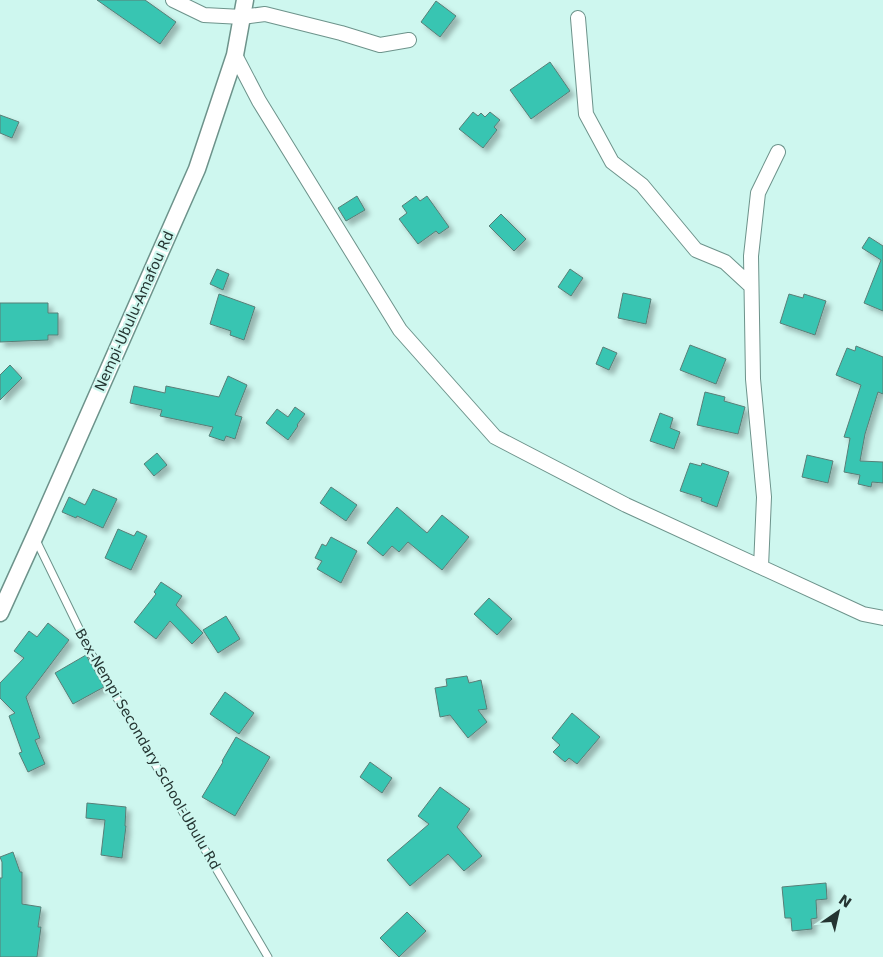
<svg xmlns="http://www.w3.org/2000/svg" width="883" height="957" font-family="'DejaVu Sans',sans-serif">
<defs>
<filter id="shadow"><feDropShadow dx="4.5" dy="4.5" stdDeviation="2.5" flood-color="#0004"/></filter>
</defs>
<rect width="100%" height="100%" fill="#cef7ef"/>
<path fill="#39c5b2" stroke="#597e77" filter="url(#shadow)" d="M 97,0 L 145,0 L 176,22 L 160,44 Z
M 436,1 L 456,16 L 440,37 L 421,22 Z
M 550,62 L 570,91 L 531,119 L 510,90 Z
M 473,112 L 478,116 L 481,113 L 485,117 L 490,112 L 500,120 L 494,127 L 497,130 L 483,148 L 459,129 Z
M 0,115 L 19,122 L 12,138 L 0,133 Z
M 357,196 L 365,210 L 346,221 L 338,208 Z
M 416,196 L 420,201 L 427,196 L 449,227 L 439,234 L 436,231 L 418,244 L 399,219 L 407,213 L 402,206 Z
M 501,214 L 526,239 L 514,251 L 489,226 Z
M 869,237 L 883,246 L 883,311 L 864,303 L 881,260 L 862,248 Z
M 217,269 L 229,274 L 223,290 L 210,284 Z
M 570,269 L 583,278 L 571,296 L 558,287 Z
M 623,293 L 651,299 L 646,324 L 618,318 Z
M 219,294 L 255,307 L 244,340 L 230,335 L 231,331 L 210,324 Z
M 789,294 L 803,298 L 804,294 L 826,301 L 815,335 L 780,323 Z
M 0,303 L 48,303 L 48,313 L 58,313 L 58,335 L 48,335 L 48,340 L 0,342 Z
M 690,345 L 726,359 L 716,384 L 680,370 Z
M 856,346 L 883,357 L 883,394 L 878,392 L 865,434 L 860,461 L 883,462 L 883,483 L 872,482 L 871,487 L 858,484 L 860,475 L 844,472 L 850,438 L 844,437 L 861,385 L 836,375 L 847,348 L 855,351 Z
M 603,347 L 617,353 L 609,370 L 596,364 Z
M 10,365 L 22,378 L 0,400 L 0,375 Z
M 228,376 L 247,385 L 235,415 L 242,417 L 235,439 L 226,436 L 224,441 L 209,436 L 213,427 L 160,416 L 162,410 L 130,403 L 134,386 L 165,393 L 166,386 L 219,397 Z
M 705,392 L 725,397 L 724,401 L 745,407 L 738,434 L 697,425 Z
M 295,407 L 305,414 L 297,425 L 298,426 L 288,440 L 266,423 L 277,409 L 288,417 Z
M 660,413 L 673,418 L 670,428 L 680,432 L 674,449 L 650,441 Z
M 157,453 L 167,465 L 154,476 L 144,464 Z
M 807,455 L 833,461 L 828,483 L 802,477 Z
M 690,463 L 701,466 L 702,463 L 729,472 L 717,507 L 701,501 L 702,498 L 680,491 Z
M 331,487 L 357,505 L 346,521 L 320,503 Z
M 93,489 L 117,499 L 103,528 L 77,516 L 76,518 L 62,512 L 69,497 L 85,505 Z
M 397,507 L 427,533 L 442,515 L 469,537 L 442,570 L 408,542 L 399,552 L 392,546 L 383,556 L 367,543 Z
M 118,529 L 134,536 L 137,531 L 147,536 L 131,570 L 105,558 Z
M 331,537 L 357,551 L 341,583 L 317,569 L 322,561 L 315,558 L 322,544 L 326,546 Z
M 161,582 L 182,596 L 176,605 L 203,633 L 192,644 L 170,621 L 156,639 L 134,622 L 156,594 L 154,592 Z
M 489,598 L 512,619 L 497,635 L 474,614 Z
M 226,616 L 240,639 L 218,653 L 203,630 Z
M 48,623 L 69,640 L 26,697 L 40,738 L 35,740 L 45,764 L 28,772 L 19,753 L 22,752 L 9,716 L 15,713 L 0,698 L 0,683 L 24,658 L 14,651 L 29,631 L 37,637 Z
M 86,655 L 104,687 L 73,704 L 55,673 Z
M 467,676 L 469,683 L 481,680 L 487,709 L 478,710 L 487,722 L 468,738 L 450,715 L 440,717 L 435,688 L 447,686 L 446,679 Z
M 225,692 L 254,713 L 239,734 L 210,714 Z
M 572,713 L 600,737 L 577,764 L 569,758 L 565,762 L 553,752 L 560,745 L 552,738 Z
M 236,737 L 270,757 L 235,816 L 202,797 L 223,762 L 222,761 Z
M 370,762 L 392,778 L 382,793 L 360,777 Z
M 440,787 L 470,809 L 457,827 L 482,856 L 464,871 L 448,854 L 410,886 L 387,860 L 429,824 L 418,816 Z
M 87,803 L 126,807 L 125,826 L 126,826 L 122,858 L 101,855 L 105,820 L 86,818 Z
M 13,852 L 20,872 L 22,872 L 22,904 L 41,907 L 38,927 L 41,927 L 37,957 L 0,957 L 0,878 L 2,878 L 2,862 L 0,857 Z
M 826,883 L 827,899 L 816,900 L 817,918 L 811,919 L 812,929 L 792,931 L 791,918 L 785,918 L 782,887 Z
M 407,912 L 426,931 L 399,957 L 380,938 Z"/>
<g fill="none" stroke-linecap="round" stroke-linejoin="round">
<g stroke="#6d938b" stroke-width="9">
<path id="service" d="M 35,538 L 92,655 L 181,809 L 268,957"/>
</g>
<g stroke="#6d938b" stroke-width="16">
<path id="minor" d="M 173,0 L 204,15 L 242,17 L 265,14 L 341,33 L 380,45 L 409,40
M 578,18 L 586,114 L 612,162 L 642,185 L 696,250 L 725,262 L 751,286
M 235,55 L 259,101 L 400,330 L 495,437 L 626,505 L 863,614 L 883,618
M 761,567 L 764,497 L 753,379 L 751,256 L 758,193 L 778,152"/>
</g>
<g stroke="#6d938b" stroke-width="19">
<path id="tertiary" d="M 0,613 L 39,527 L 197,169 L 235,55 L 245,0"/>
</g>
<use href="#service" stroke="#fff" stroke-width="7"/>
<use href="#minor" stroke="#fff" stroke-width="14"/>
<use href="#tertiary" stroke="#fff" stroke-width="16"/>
</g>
<g text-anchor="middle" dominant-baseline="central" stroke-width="4.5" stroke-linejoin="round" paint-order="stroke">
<g font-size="14" fill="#243431" stroke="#cef7ef">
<text transform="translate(134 311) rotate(-66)">Nempi-Ubulu-Amafou Rd</text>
<text transform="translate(148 749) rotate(60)">Bex-Nempi Secondary School-Ubulu Rd</text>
</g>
</g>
<g transform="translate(838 912) rotate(34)" stroke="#cef7ef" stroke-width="4" paint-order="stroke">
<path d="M0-4L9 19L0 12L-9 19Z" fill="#243431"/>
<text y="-8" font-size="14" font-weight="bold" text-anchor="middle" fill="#243431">N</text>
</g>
</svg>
